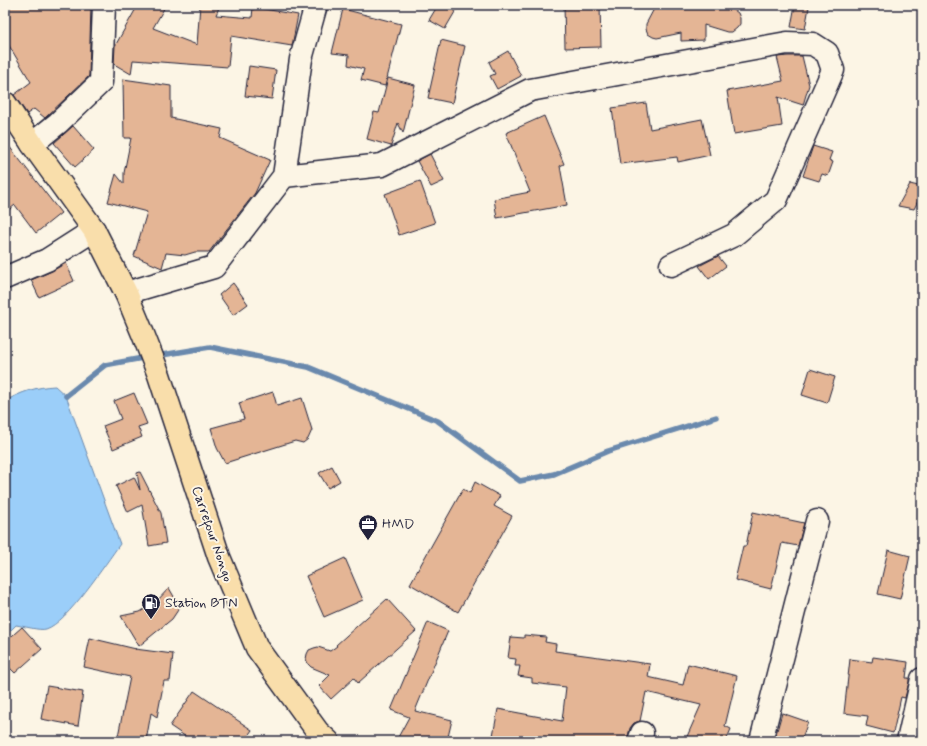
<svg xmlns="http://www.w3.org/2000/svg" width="927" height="746" font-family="Mynerve,sans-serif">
<rect width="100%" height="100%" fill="#fcf5e5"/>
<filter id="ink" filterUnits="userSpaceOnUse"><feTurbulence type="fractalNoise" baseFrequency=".025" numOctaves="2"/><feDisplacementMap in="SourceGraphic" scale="8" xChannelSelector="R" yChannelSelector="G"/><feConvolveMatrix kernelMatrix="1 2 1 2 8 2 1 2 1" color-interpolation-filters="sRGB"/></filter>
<g filter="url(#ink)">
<path fill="#9bcef9" stroke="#6b89ad" d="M 55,386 L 66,396 L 120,544 C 106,563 67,623 46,629 C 40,631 23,626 16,625 L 5,636 L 5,401 C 22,392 35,387 55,386 Z"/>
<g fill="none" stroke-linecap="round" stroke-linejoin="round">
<path stroke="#6b89ad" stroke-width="5.5" d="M 156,356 L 210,347 L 308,367 L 438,421 L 520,481 L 554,474 L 608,451 L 716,417
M 66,396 L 105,365 L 148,357"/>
</g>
<path fill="#e4b595" stroke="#22223b" d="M 5,5 L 91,5 L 89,76 L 45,118 L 34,109 L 27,114 L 14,95 L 31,82 L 5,39 Z
M 138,5 L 166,5 L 153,28 L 197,45 L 200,5 L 220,5 L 216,15 L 252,18 L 253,7 L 298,15 L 292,46 L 231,36 L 228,67 L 133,60 L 131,74 L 114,64 L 115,46 Z
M 438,5 L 459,5 L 445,29 L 429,20 Z
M 564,5 L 600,5 L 601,47 L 565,48 Z
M 656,5 L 722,5 L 734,10 L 738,13 L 740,18 L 740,24 L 737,28 L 732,32 L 727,32 L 704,25 L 704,40 L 681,41 L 681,33 L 657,38 L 653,37 L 648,34 L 646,29 L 646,24 Z
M 795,5 L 809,7 L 805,29 L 791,27 Z
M 343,9 L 401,24 L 385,86 L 361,80 L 364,69 L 348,65 L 349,55 L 332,53 Z
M 441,40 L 465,46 L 452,103 L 428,98 Z
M 508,51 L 521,76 L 497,89 L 490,76 L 495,74 L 489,62 Z
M 788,56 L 802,56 L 809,85 L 803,105 L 778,97 L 782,126 L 734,134 L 727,91 L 783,81 L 777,57 Z
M 249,66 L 276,70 L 272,99 L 245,96 Z
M 388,78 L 415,85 L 403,133 L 398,123 L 391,146 L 367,139 L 374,112 L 379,113 Z
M 123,79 L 171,86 L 171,118 L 222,129 L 220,138 L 270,160 L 255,193 L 209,252 L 195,252 L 185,255 L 166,253 L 162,268 L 134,256 L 147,212 L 108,202 L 116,174 L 124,184 L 124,173 L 131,138 L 124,138 Z
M 646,103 L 650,129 L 702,119 L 710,155 L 678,162 L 677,157 L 620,164 L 612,108 Z
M 544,116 L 564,164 L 560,166 L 567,205 L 497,218 L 494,199 L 530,192 L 506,133 Z
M 73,126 L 94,150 L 75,167 L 54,143 Z
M 5,141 L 61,213 L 36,233 L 15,205 L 5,213 Z
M 813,146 L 832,152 L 829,160 L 833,162 L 828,176 L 822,174 L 819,181 L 803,176 Z
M 430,154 L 444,181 L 431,187 L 417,161 Z
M 420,181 L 435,223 L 399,235 L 385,194 Z
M 910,184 L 922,187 L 922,193 L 914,209 L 898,206 Z
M 718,256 L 726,266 L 709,279 L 699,266 Z
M 66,263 L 74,281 L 39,297 L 31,280 L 52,271 Z
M 233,283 L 248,304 L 233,315 L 219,295 Z
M 810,369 L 835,377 L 827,403 L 802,395 Z
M 273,392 L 277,406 L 302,398 L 312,430 L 308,439 L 303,443 L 295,441 L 225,463 L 217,448 L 211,428 L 244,419 L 239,403 Z
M 134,393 L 147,424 L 138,427 L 142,437 L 113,449 L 103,426 L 121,419 L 114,401 Z
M 332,466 L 340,481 L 328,488 L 319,473 Z
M 140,472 L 161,513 L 166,543 L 149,546 L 142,505 L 128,512 L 116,486 L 134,477 L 140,490 L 137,473 Z
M 475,482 L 500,496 L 494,506 L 512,516 L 458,612 L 410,584 L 463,489 L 470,493 Z
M 753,512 L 804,523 L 798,546 L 782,543 L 771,589 L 735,580 L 743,546 L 746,546 Z
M 888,550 L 910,556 L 900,599 L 878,594 Z
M 345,558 L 363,600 L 324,617 L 306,576 Z
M 169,588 L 180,607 L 172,619 L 139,646 L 121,616 L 140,612 L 156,602 Z
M 387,599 L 416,631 L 358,683 L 354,678 L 331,699 L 319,686 L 330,675 L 311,667 L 308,664 L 306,659 L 307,654 L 309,650 L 314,648 L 318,647 L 330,651 L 337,646 L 336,645 Z
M 428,622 L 448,631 L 415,711 L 452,720 L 447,741 L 396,741 L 409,717 L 391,710 Z
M 22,627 L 42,649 L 15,673 L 5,663 L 5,642 Z
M 524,635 L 546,637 L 545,642 L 556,644 L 555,651 L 650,664 L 648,677 L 683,685 L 688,664 L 737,676 L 725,726 L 731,729 L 726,741 L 685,741 L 701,705 L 646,692 L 640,721 L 634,723 L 630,728 L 627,741 L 492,741 L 498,709 L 562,721 L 566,687 L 532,683 L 532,678 L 518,676 L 520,666 L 515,666 L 516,659 L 508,658 L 511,637 L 524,638 Z
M 90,638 L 136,649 L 135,649 L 173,654 L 170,681 L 164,681 L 157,717 L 151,713 L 146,741 L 117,741 L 130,677 L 84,667 Z
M 873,657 L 908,662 L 906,678 L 909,678 L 909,682 L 905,698 L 901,697 L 893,733 L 866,726 L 868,716 L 844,713 L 850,659 L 872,662 Z
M 47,686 L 83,692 L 78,726 L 41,719 Z
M 194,691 L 252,730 L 244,741 L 192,741 L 170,726 Z
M 782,713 L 808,722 L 801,741 L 774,741 Z"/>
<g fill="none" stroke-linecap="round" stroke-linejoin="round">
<g stroke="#22223b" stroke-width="25">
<path id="minor" d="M 32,144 L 58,123 L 101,82 L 104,5
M 284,176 L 301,59 L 316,5
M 5,278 L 47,260 L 94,230
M 126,293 L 214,267 L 284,176 L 382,165 L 530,90 L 787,43 L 813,44 L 827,53 L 833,70 L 776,200 L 734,235 L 671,265
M 639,741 L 642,733
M 761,741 L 817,521
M 908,741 L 922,679"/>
</g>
<g stroke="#22223b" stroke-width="25">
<path id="major" d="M 5,103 L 32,144 L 94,230 L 126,293 L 143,334 L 159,375 L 219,557 L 257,648 L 318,732 L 328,741"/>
</g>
<use href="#minor" stroke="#fcf5e5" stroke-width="22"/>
<use href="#major" stroke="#f9deab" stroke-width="22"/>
</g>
</g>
<defs>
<g id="office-pin" transform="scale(1)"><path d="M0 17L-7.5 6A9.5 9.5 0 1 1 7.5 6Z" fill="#22223b" stroke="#fcf5e5"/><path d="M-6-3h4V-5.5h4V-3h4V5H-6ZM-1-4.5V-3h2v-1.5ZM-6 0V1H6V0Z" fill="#fff"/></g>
<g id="fuel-pin" transform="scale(1)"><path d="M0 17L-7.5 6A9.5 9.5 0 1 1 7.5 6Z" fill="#22223b" stroke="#fcf5e5"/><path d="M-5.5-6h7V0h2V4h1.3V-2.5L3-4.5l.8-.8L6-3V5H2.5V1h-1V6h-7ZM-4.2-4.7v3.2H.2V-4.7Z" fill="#fff"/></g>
</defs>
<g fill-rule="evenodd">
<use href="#office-pin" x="368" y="524"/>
<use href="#fuel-pin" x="151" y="603"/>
</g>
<g text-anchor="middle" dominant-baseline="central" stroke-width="4" stroke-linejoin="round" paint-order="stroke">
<g font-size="14" fill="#22223b" stroke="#fcf5e5" text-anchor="start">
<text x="382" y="524">HMD</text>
<text x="165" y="603">Station BTN</text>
</g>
<g font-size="14" fill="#22223b" stroke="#fcf5e5">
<text transform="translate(212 534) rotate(71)">Carrefour Nongo</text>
</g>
</g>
<rect width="927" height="746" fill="none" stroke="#fcf5e5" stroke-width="20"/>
<rect x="10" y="10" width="907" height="726" fill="none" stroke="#22223b" stroke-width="1.5" filter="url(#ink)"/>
</svg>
